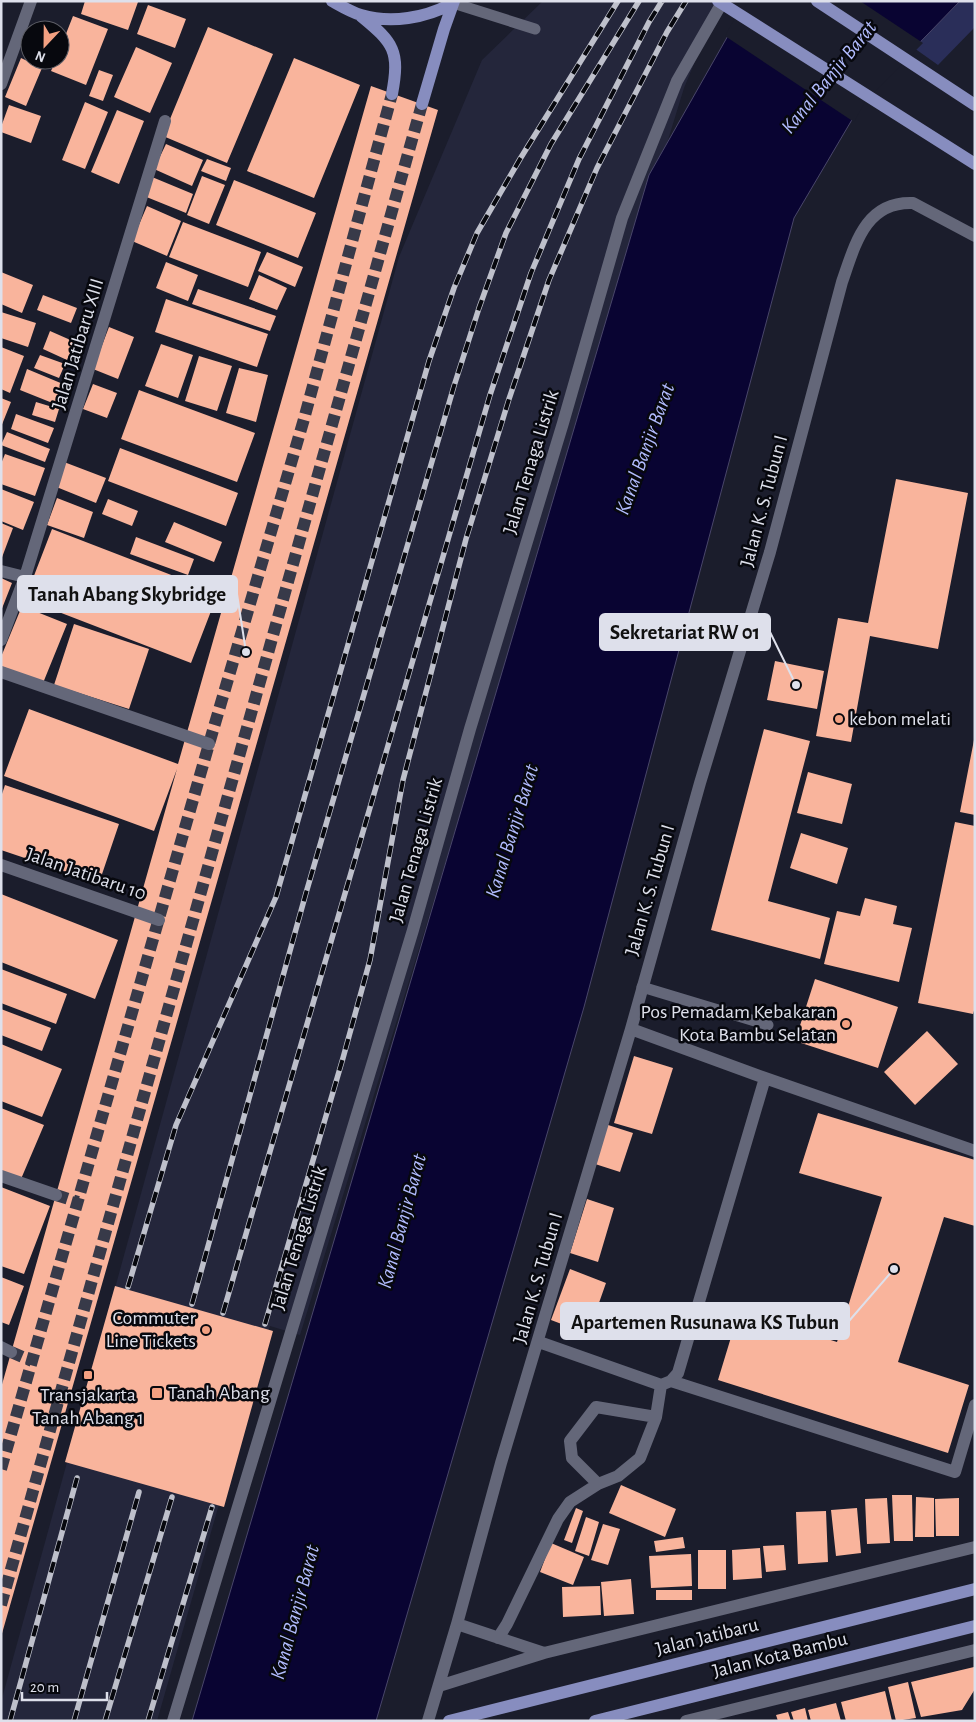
<svg xmlns="http://www.w3.org/2000/svg" width="976" height="1722" font-family="'Alegreya Sans',sans-serif">
<rect width="100%" height="100%" fill="#1b1d2c"/>
<path fill="#24263b" d="M 543,1 L 720,1 L 684,88 L 300,1335 L 270,1326 L 157,1721 L 1,1721 L 1,1702 L 399,257 L 482,60 Z"/>
<path fill="#2a2e59" d="M 960,1 L 975,1 L 975,27 L 938,65 L 914,48 Z"/>
<path fill="#090432" stroke="#49466a" d="M 754,1 L 960,1 L 863,101 L 794,218 L 584,1007 L 376,1721 L 192,1721 L 649,175 L 738,18 Z"/>
<path fill="#1b1d2c" d="M 750,1 L 860,1 L 923,43 L 865,102 L 854,122 L 725,36 L 736,16 Z"/>
<path fill="#f9b49c" d="M 85,1 L 135,1 L 138,2 L 128,30 L 81,14 Z
M 148,5 L 186,19 L 175,48 L 137,34 Z
M 73,16 L 108,29 L 86,85 L 51,71 L 56,60 L 60,60 L 60,49 Z
M 208,27 L 273,54 L 227,163 L 163,136 Z
M 136,47 L 172,63 L 150,113 L 114,97 Z
M 21,58 L 42,68 L 26,106 L 5,97 Z
M 294,58 L 360,85 L 314,198 L 247,171 Z
M 99,70 L 113,75 L 103,101 L 89,96 Z
M 371,86 L 438,110 L 1,1637 L 1,1388 L 177,769 L 154,831 L 4,776 L 29,709 L 178,764 Z
M 85,102 L 108,112 L 85,169 L 62,160 Z
M 9,105 L 41,116 L 31,143 L 1,132 L 1,127 Z
M 117,110 L 144,121 L 119,184 L 91,172 Z
M 166,144 L 203,160 L 192,186 L 154,169 Z
M 207,159 L 231,168 L 226,181 L 201,171 Z
M 202,176 L 225,185 L 209,224 L 187,215 Z
M 152,177 L 193,194 L 186,213 L 144,196 Z
M 234,180 L 316,213 L 298,258 L 216,225 Z
M 147,206 L 181,221 L 167,256 L 132,241 Z
M 183,222 L 261,252 L 248,287 L 169,257 Z
M 267,252 L 303,267 L 295,287 L 258,271 Z
M 166,262 L 198,275 L 188,301 L 156,288 Z
M 1,272 L 33,285 L 22,313 L 1,304 Z
M 259,275 L 287,288 L 277,310 L 249,299 Z
M 198,289 L 276,316 L 270,331 L 192,304 Z
M 43,295 L 77,308 L 71,323 L 37,310 Z
M 166,299 L 268,334 L 257,367 L 155,332 Z
M 1,312 L 36,323 L 28,347 L 1,338 Z
M 109,327 L 134,337 L 118,379 L 93,369 Z
M 50,331 L 75,342 L 67,360 L 43,349 Z
M 161,344 L 193,355 L 178,398 L 145,386 Z
M 1,347 L 24,356 L 10,393 L 1,389 Z
M 40,355 L 65,364 L 59,378 L 34,368 Z
M 199,356 L 232,366 L 217,411 L 185,401 Z
M 239,368 L 268,375 L 256,422 L 226,413 Z
M 27,369 L 63,384 L 55,404 L 20,390 Z
M 93,384 L 117,393 L 107,418 L 83,409 Z
M 139,390 L 255,433 L 237,482 L 121,439 Z
M 1,398 L 11,402 L 1,427 Z
M 36,402 L 59,409 L 55,422 L 32,415 Z
M 16,414 L 54,428 L 48,443 L 11,429 Z
M 7,432 L 50,449 L 45,462 L 1,445 Z
M 120,448 L 238,493 L 226,526 L 108,481 Z
M 5,454 L 45,468 L 35,496 L 1,484 L 1,464 Z
M 64,462 L 106,478 L 96,503 L 54,486 Z
M 896,479 L 968,493 L 938,649 L 870,636 L 851,742 L 816,736 L 838,618 L 868,623 Z
M 1,489 L 34,502 L 23,530 L 1,521 Z
M 57,498 L 93,512 L 84,538 L 47,525 Z
M 108,499 L 138,511 L 132,526 L 102,514 Z
M 174,522 L 222,542 L 214,562 L 165,542 Z
M 1,523 L 13,528 L 1,560 Z
M 52,529 L 218,593 L 191,663 L 25,599 Z
M 136,537 L 194,559 L 188,575 L 130,554 Z
M 1,578 L 12,583 L 1,611 Z
M 22,606 L 67,624 L 43,683 L 1,666 L 1,657 Z
M 74,624 L 149,649 L 129,709 L 54,685 Z
M 775,661 L 824,671 L 817,709 L 767,700 Z
M 764,729 L 810,741 L 768,901 L 830,918 L 820,959 L 711,930 Z
M 974,740 L 975,740 L 975,815 L 960,812 Z
M 808,772 L 852,784 L 842,824 L 797,813 Z
M 5,785 L 119,824 L 99,883 L 1,850 L 1,797 Z
M 955,822 L 975,826 L 975,1007 L 973,1014 L 918,1003 Z
M 801,833 L 848,848 L 837,884 L 790,868 Z
M 1,894 L 118,940 L 95,999 L 1,962 Z
M 865,898 L 897,906 L 893,924 L 912,928 L 899,982 L 824,964 L 837,911 L 860,916 Z
M 1,969 L 67,994 L 56,1024 L 1,1003 Z
M 815,979 L 898,1007 L 878,1068 L 795,1041 Z
M 1,1009 L 51,1028 L 42,1051 L 1,1035 Z
M 927,1031 L 958,1064 L 915,1105 L 884,1072 Z
M 1,1044 L 62,1069 L 42,1117 L 1,1101 Z
M 634,1056 L 673,1068 L 652,1134 L 614,1123 Z
M 1,1108 L 44,1125 L 21,1179 L 1,1170 Z
M 818,1113 L 975,1160 L 975,1226 L 944,1217 L 898,1362 L 969,1385 L 948,1453 L 718,1380 L 739,1311 L 837,1342 L 882,1197 L 799,1173 Z
M 605,1124 L 633,1133 L 620,1172 L 592,1163 Z
M 1,1187 L 50,1206 L 24,1274 L 1,1266 Z
M 587,1199 L 614,1208 L 598,1262 L 570,1253 Z
M 570,1269 L 606,1283 L 588,1334 L 551,1320 Z
M 1,1277 L 24,1286 L 9,1325 L 1,1322 Z
M 115,1286 L 273,1331 L 224,1507 L 65,1462 Z
M 621,1485 L 676,1509 L 665,1537 L 609,1513 Z
M 892,1495 L 912,1495 L 913,1541 L 894,1541 Z
M 916,1497 L 934,1498 L 934,1537 L 915,1537 Z
M 887,1498 L 890,1543 L 867,1544 L 865,1499 Z
M 959,1498 L 959,1536 L 936,1536 L 935,1499 Z
M 576,1508 L 583,1511 L 572,1543 L 564,1540 Z
M 857,1508 L 861,1553 L 836,1556 L 831,1510 Z
M 826,1511 L 828,1562 L 798,1564 L 796,1512 Z
M 586,1517 L 599,1522 L 589,1556 L 575,1551 Z
M 603,1524 L 620,1529 L 608,1565 L 591,1560 Z
M 683,1537 L 685,1548 L 656,1552 L 654,1541 Z
M 551,1543 L 584,1557 L 573,1585 L 540,1572 Z
M 784,1545 L 786,1570 L 766,1572 L 763,1546 Z
M 760,1548 L 762,1578 L 733,1580 L 732,1550 Z
M 698,1550 L 726,1550 L 726,1589 L 698,1589 Z
M 691,1554 L 692,1586 L 651,1588 L 649,1556 Z
M 631,1579 L 634,1614 L 604,1616 L 601,1582 Z
M 600,1586 L 601,1615 L 563,1617 L 562,1587 Z
M 656,1590 L 692,1590 L 692,1600 L 656,1600 Z
M 974,1667 L 975,1689 L 962,1710 L 921,1717 L 911,1682 Z
M 908,1682 L 916,1718 L 896,1721 L 888,1687 Z
M 885,1691 L 892,1721 L 846,1721 L 841,1702 Z
M 836,1703 L 841,1721 L 811,1721 L 808,1710 Z
M 805,1708 L 808,1721 L 794,1721 L 791,1712 Z
M 788,1712 L 791,1721 L 778,1721 L 776,1715 Z"/>
<g fill="none" stroke-linecap="round" stroke-linejoin="round">
<path stroke="#383a49" stroke-width="12" stroke-dasharray="12 6" stroke-linecap="butt" d="M 56,1195 L 78,1202
M 11,1352 L 32,1361"/>
<path stroke="#383a49" stroke-width="12" stroke-dasharray="12 6" stroke-linecap="butt" d="M 1,1469 L 209,744 L 304,419 L 392,94
M 1,1605 L 422,104"/>
<path stroke="#646779" stroke-width="11" d="M 453,3 L 535,29
M 642,987 L 768,1025"/>
<path stroke="#646779" stroke-width="12" d="M 1,84 L 31,1
M 1,571 L 25,577 L 1,640
M 25,577 L 165,121
M 1,672 L 209,744
M 1,865 L 159,920
M 631,1029 L 765,1078 L 975,1151
M 1,1176 L 56,1195
M 539,1342 L 661,1385 L 671,1381 L 678,1373 L 765,1078
M 1,1347 L 11,1352
M 671,1381 L 955,1472 L 975,1405
M 598,1484 L 572,1458 L 570,1441 L 596,1407 L 656,1417
M 457,1624 L 544,1653
M 498,1638 L 507,1624 L 558,1519 L 570,1502 L 598,1484 L 618,1476 L 640,1458 L 656,1417 L 661,1385
M 439,1686 L 544,1653 L 975,1547
M 173,1721 L 413,930 L 470,729 L 563,423 L 622,218 L 677,81 L 723,1
M 428,1721 L 457,1624 L 501,1463 L 631,1029 L 700,783 L 770,552 L 842,282 C 855,245 865,201 913,203 L 975,236
M 686,1721 L 975,1650"/>
<path stroke="#878dbf" stroke-width="12" d="M 332,1 C 341,6 351,12 361,15 C 391,24 426,18 453,3
M 718,1 L 975,164
M 817,1 L 975,105
M 361,16 C 394,43 400,51 392,94
M 422,104 L 444,29 L 454,1
M 449,1721 L 975,1589
M 595,1721 L 975,1626"/>
<g stroke="#bec0cb" stroke-width="5.5">
<path id="rail" d="M 128,1287 L 176,1125 L 276,897 L 429,361 L 454,288 L 477,233 L 520,159 L 618,1
M 192,1304 L 306,893 L 454,386 L 479,308 L 506,233 L 551,144 L 639,1
M 223,1313 L 490,395 L 531,273 L 579,159 L 649,22 L 662,1
M 265,1324 L 343,1058 L 370,960 L 403,780 L 466,539 L 509,399 L 549,280 L 597,168 L 667,32 L 686,1
M 10,1721 L 77,1478
M 74,1721 L 139,1492
M 105,1721 L 172,1497
M 148,1721 L 212,1507"/>
</g>
<use href="#rail" stroke="#07080e" stroke-width="4" stroke-dasharray="11" stroke-linecap="butt"/>
</g>
<g fill="#f3a081" stroke="#07080e" stroke-width="2">
<circle cx="839" cy="719" r="5"/>
<circle cx="846" cy="1024" r="5"/>
<circle cx="206" cy="1330" r="5"/>
<rect x="83" y="1370" width="10" height="10" rx="2.5"/>
<rect x="151" y="1387" width="12" height="12" rx="2.5"/>
</g>
<g text-anchor="middle" dominant-baseline="central" stroke-width="5" stroke-linejoin="round" paint-order="stroke">
<g font-size="20" fill="#dee0eb" stroke="#07080e">
<text transform="translate(78 344) rotate(-73)">Jalan Jatibaru XIII</text>
<text transform="translate(531 462) rotate(-73)">Jalan Tenaga Listrik</text>
<text transform="translate(764 501) rotate(-75)">Jalan K. S. Tubun I</text>
<text transform="translate(416 850) rotate(-74)">Jalan Tenaga Listrik</text>
<text transform="translate(86 874) rotate(19)">Jalan Jatibaru 10</text>
<text transform="translate(650 890) rotate(-74)">Jalan K. S. Tubun I</text>
<text transform="translate(299 1238) rotate(-73)">Jalan Tenaga Listrik</text>
<text transform="translate(538 1278) rotate(-74)">Jalan K. S. Tubun I</text>
<text transform="translate(707 1637) rotate(-14)">Jalan Jatibaru</text>
<text transform="translate(780 1655) rotate(-14)">Jalan Kota Bambu</text>
</g>
<g font-size="20" fill="#dee0eb" stroke="#07080e" text-anchor="start">
<text x="849" y="719">kebon melati</text>
<text x="836" y="1012" text-anchor="end">Pos Pemadam Kebakaran<tspan x="836" dy="23">Kota Bambu Selatan</tspan></text>
<text x="196" y="1318" text-anchor="end">Commuter<tspan x="196" dy="23">Line Tickets</tspan></text>
<text x="168" y="1393">Tanah Abang</text>
<text x="88" y="1395" text-anchor="middle">Transjakarta<tspan x="88" dy="23">Tanah Abang 1</tspan></text>
</g>
<g font-size="21" font-style="italic" fill="#b1bbfd" stroke="#07080e">
<text transform="translate(829 77) rotate(-51)">Kanal Banjir Barat</text>
<text transform="translate(645 449) rotate(-70)">Kanal Banjir Barat</text>
<text transform="translate(512 831) rotate(-73)">Kanal Banjir Barat</text>
<text transform="translate(402 1221) rotate(-75)">Kanal Banjir Barat</text>
<text transform="translate(295 1612) rotate(-75)">Kanal Banjir Barat</text>
</g>
</g>
<path fill="none" stroke="#dee0eb" stroke-width="2" d="M246 652L237 594M796 685L770 632M894 1269L849 1321"/>
<g fill="#dee0eb" stroke="#07080e" stroke-width="2">
<circle cx="246" cy="652" r="5"/>
<circle cx="796" cy="685" r="5"/>
<circle cx="894" cy="1269" r="5"/>
</g>
<g fill="#dee0eb" stroke="#dee0eb" stroke-width="2">
<rect x="18" y="576" width="219" height="36" rx="5"/>
<rect x="600" y="614" width="170" height="36" rx="5"/>
<rect x="561" y="1303" width="288" height="36" rx="5"/>
</g>
<g font-size="21" text-anchor="middle" font-weight="bold" fill="#111">
<text x="127" y="601">Tanah Abang Skybridge</text>
<text x="685" y="639">Sekretariat RW 01</text>
<text x="705" y="1329">Apartemen Rusunawa KS Tubun</text>
</g>
<rect width="976" height="1722" fill="none" stroke="#dee0eb" stroke-width="5"/>
<g transform="translate(45 45) rotate(202)"><circle r="24" fill="#07080e" stroke="#5d5e66"/>
<path d="M0-4L9 19L0 12L-9 19Z" fill="#f3a081"/>
<text y="-8" font-size="14" font-weight="bold" text-anchor="middle" fill="#dee0eb">N</text>
</g>
<path d="M22 1692v8h85v-8" fill="none" stroke="#dee0eb" stroke-width="2.5"/>
<text x="30" y="1692" font-size="15" fill="#dee0eb" stroke="#07080e" stroke-width="4" paint-order="stroke">20 m</text>
</svg>
